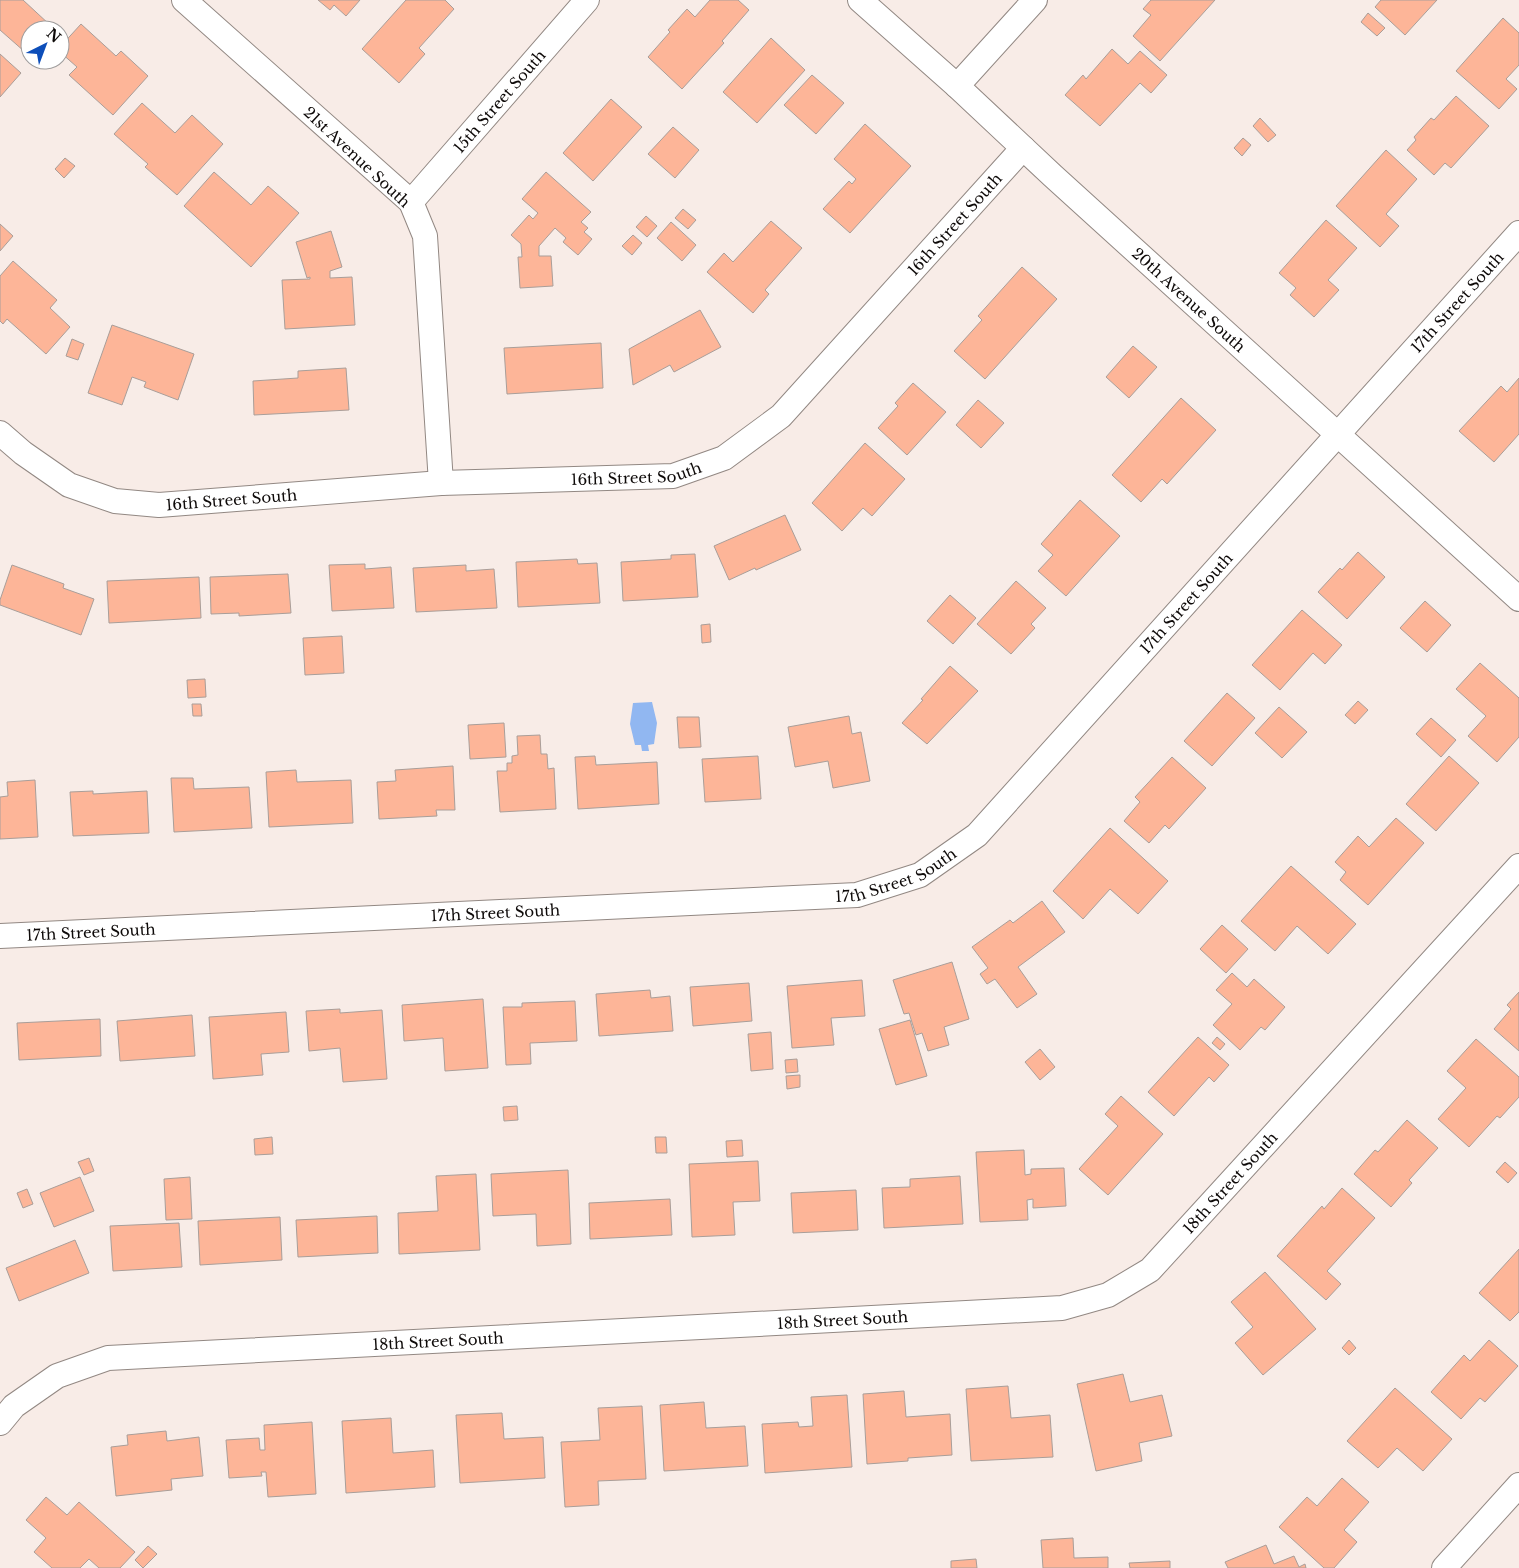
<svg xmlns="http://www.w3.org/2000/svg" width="1519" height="1568" font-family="'Libre Baskerville',serif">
<rect width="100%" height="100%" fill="#f8ece7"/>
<path fill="#91b7f1" d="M 652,702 L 657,723 L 654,744 L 648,745 L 649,751 L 642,751 L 641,745 L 635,745 L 630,724 L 633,703 Z"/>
<path fill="#fdb598" stroke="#a99e99" d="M 0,0 L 23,0 L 50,25 L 45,30 L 30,30 L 30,47 L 25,52 L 0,30 Z
M 318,0 L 360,0 L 346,16 L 334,5 L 330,10 Z
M 406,0 L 445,0 L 454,9 L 419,48 L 425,54 L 399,83 L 362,49 Z
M 710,0 L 738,0 L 749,10 L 722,41 L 724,43 L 682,89 L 648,57 L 670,32 L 668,30 L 687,9 L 695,17 Z
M 1151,0 L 1215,0 L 1160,61 L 1133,36 L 1151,15 L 1143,9 Z
M 1381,0 L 1437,0 L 1405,35 L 1375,7 Z
M 1368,13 L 1385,28 L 1377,36 L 1361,22 Z
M 1503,18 L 1519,33 L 1519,65 L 1506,79 L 1517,89 L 1499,109 L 1456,71 Z
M 81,24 L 116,56 L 121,51 L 148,76 L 113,115 L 69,75 L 77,67 L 60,52 L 60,47 Z
M 771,38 L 805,70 L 757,123 L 723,92 Z
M 1112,49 L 1128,64 L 1140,51 L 1167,75 L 1151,93 L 1140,83 L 1100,126 L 1065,95 L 1083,75 L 1086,79 Z
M 0,54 L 21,73 L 0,97 Z
M 812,75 L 844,103 L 816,134 L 784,105 Z
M 1456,96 L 1489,126 L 1451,168 L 1445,163 L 1434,175 L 1407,150 L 1416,140 L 1414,137 L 1431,118 L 1434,120 Z
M 611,99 L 642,127 L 593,181 L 563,153 Z
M 142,103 L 175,133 L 192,115 L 223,144 L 177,195 L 145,167 L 148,164 L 114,134 Z
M 1260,118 L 1276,135 L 1268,142 L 1253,126 Z
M 865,124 L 911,166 L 850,233 L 823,209 L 849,181 L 852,184 L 856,179 L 834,159 Z
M 673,127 L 699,150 L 675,178 L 648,154 Z
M 1243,138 L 1251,145 L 1242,156 L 1234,148 Z
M 1386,150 L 1417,179 L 1386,214 L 1399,226 L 1380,247 L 1336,206 Z
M 65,158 L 75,166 L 64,178 L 55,169 Z
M 214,172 L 251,205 L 268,186 L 299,213 L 251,267 L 184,206 Z
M 546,172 L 591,212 L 581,222 L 588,228 L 584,232 L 592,239 L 578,255 L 563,242 L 566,238 L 555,228 L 539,246 L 539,256 L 551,256 L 553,286 L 520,288 L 518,257 L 522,257 L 521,244 L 511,235 L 529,215 L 533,219 L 538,213 L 522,199 Z
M 683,209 L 696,220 L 688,229 L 675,218 Z
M 646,216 L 657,226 L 647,237 L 636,227 Z
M 1326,220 L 1357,248 L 1328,280 L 1339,290 L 1314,317 L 1290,295 L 1296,288 L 1279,273 Z
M 771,221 L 802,248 L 765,290 L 769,294 L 753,313 L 707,272 L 724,253 L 733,262 Z
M 671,222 L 696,245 L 682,261 L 657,238 Z
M 0,224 L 13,236 L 0,251 Z
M 331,231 L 342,267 L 330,271 L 330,278 L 352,277 L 355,325 L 285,329 L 282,280 L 310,279 L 310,277 L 307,278 L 296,242 Z
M 633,235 L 642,243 L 632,255 L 622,246 Z
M 13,261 L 57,300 L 50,308 L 70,327 L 46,354 L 7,319 L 3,324 L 0,321 L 0,276 Z
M 1022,267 L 1057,299 L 985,379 L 954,351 L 982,320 L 978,316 Z
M 700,310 L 721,347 L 674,372 L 670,365 L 633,385 L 629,349 Z
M 112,325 L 194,354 L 178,400 L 144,387 L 146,382 L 132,377 L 122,405 L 88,393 Z
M 72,339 L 84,344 L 78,360 L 66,356 Z
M 601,343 L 603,388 L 507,394 L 504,348 Z
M 1133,346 L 1157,367 L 1129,398 L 1106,377 Z
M 346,368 L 349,410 L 254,415 L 253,381 L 298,378 L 298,371 Z
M 1519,378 L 1519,434 L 1494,462 L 1459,431 L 1501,386 L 1507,392 Z
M 913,383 L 946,412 L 907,455 L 878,428 L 898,406 L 895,403 Z
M 1181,398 L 1216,430 L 1167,484 L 1162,479 L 1141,502 L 1112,475 Z
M 978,400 L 1004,423 L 981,448 L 956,425 Z
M 865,443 L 905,479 L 872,516 L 863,508 L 842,531 L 812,503 Z
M 1080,500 L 1120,536 L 1066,596 L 1038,571 L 1053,555 L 1041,544 Z
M 785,515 L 801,550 L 756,570 L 755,568 L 729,580 L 714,546 Z
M 1358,552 L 1385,577 L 1347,619 L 1318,592 L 1340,568 L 1342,570 Z
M 695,554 L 698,597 L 623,601 L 621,562 L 671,559 L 671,555 Z
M 577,559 L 578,564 L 597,563 L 600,603 L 518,607 L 516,562 Z
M 365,564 L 365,569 L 391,567 L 394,608 L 332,611 L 329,565 Z
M 12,565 L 64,584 L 63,588 L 94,599 L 81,635 L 0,605 L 0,600 Z
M 466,565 L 466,571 L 494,569 L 497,608 L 416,612 L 413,568 Z
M 288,574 L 291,613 L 239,616 L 239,613 L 211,614 L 210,577 Z
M 199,577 L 201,618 L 109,623 L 107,581 Z
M 1016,581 L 1046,608 L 1031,624 L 1035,628 L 1011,654 L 977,624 Z
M 950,595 L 976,618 L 953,644 L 927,621 Z
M 1425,601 L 1451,625 L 1427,652 L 1400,628 Z
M 1302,610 L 1342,645 L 1325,664 L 1313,653 L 1280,690 L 1252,665 Z
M 710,624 L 711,642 L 702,643 L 701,625 Z
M 342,636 L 344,673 L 305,675 L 303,638 Z
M 1480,663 L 1519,698 L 1519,737 L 1497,762 L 1468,736 L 1486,716 L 1456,689 Z
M 950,666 L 978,691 L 927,744 L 902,723 L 923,700 L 921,699 Z
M 205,679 L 206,697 L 188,698 L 187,680 Z
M 1227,693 L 1255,718 L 1212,766 L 1184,741 Z
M 1358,701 L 1368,710 L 1355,724 L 1345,715 Z
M 192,704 L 201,704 L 202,716 L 193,716 Z
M 1279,707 L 1307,732 L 1282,758 L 1255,733 Z
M 849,716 L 852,734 L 861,732 L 870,781 L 833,788 L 828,761 L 795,767 L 788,727 Z
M 677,717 L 699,717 L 701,747 L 679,748 Z
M 1431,718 L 1456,740 L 1441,757 L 1416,734 Z
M 504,723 L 506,757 L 470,759 L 468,725 Z
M 540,735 L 541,754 L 547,754 L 548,769 L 554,768 L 556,809 L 500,812 L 497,771 L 507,771 L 507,763 L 512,763 L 512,756 L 518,755 L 517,736 Z
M 595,756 L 596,765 L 657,762 L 659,804 L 578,809 L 575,757 Z
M 758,756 L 761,799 L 705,802 L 702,759 Z
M 1449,756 L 1479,783 L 1436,831 L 1406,804 Z
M 1172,757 L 1206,788 L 1169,829 L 1165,825 L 1149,843 L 1124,821 L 1140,802 L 1135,797 Z
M 453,766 L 455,810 L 436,810 L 437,816 L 379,819 L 377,782 L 396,781 L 395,770 Z
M 296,770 L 297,782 L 351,780 L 353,823 L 269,827 L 266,772 Z
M 171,778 L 193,778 L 194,789 L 249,787 L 252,828 L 174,832 Z
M 35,780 L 38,837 L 0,839 L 0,797 L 8,796 L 7,782 Z
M 93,791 L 93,794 L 147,791 L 149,833 L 73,836 L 70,792 Z
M 1396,818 L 1424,843 L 1368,905 L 1340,880 L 1346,872 L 1335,862 L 1358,836 L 1369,847 Z
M 1110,828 L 1168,881 L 1138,914 L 1110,889 L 1083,919 L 1053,891 Z
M 1291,866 L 1356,924 L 1328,954 L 1297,926 L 1275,951 L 1241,921 Z
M 1042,901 L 1065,932 L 1018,967 L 1037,994 L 1017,1008 L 995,979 L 987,984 L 980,974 L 988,968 L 972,947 L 1010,920 L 1013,923 Z
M 1222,925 L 1248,949 L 1226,973 L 1200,949 Z
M 952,962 L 969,1019 L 944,1027 L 949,1045 L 928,1051 L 922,1033 L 916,1035 L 909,1013 L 904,1014 L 893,980 Z
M 1232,973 L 1247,987 L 1254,979 L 1285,1007 L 1265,1030 L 1261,1027 L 1240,1050 L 1213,1025 L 1232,1004 L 1216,990 Z
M 862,980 L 865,1016 L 831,1018 L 834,1045 L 792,1048 L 787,986 Z
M 749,983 L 752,1021 L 693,1026 L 690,987 Z
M 650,990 L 651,998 L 670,996 L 673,1031 L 599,1036 L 596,994 Z
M 1519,992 L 1519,1051 L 1494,1029 L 1511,1009 L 1507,1005 Z
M 483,999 L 488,1068 L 445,1071 L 443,1038 L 404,1041 L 402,1005 Z
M 575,1001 L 577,1041 L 530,1043 L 531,1064 L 506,1065 L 503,1007 L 522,1007 L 522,1003 Z
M 340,1009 L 340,1013 L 382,1010 L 387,1079 L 343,1082 L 340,1048 L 309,1051 L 306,1011 Z
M 286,1012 L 289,1052 L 261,1054 L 263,1075 L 213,1079 L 209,1017 Z
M 192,1015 L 195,1056 L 120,1061 L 117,1021 Z
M 100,1019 L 101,1056 L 19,1060 L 17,1023 Z
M 910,1020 L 927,1076 L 896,1085 L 879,1029 Z
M 771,1032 L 773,1069 L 751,1071 L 748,1034 Z
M 1198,1037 L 1229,1065 L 1214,1082 L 1209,1077 L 1174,1116 L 1148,1092 Z
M 1217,1037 L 1225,1044 L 1220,1050 L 1212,1043 Z
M 1476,1039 L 1519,1077 L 1519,1097 L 1500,1118 L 1497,1116 L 1469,1147 L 1438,1119 L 1466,1088 L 1447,1071 Z
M 1040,1049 L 1055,1067 L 1040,1080 L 1025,1062 Z
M 797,1059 L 798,1072 L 786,1073 L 785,1060 Z
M 800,1075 L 800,1087 L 787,1089 L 786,1076 Z
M 1121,1096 L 1163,1134 L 1108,1195 L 1079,1169 L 1118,1126 L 1105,1114 Z
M 517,1106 L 518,1120 L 504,1121 L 503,1107 Z
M 1407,1120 L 1438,1148 L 1409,1180 L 1412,1183 L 1391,1207 L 1354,1174 L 1375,1150 L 1378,1152 Z
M 272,1137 L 273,1154 L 255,1155 L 254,1139 Z
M 655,1137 L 666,1137 L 667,1153 L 656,1153 Z
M 742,1140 L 743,1156 L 727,1157 L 726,1141 Z
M 1024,1150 L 1025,1175 L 1031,1174 L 1031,1169 L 1064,1168 L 1066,1206 L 1033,1208 L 1033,1199 L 1027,1200 L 1028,1220 L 980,1222 L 976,1152 Z
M 89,1158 L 94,1171 L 84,1175 L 78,1162 Z
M 758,1161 L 760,1201 L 733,1202 L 735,1235 L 692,1237 L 689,1164 Z
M 1505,1162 L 1517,1173 L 1508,1183 L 1496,1172 Z
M 568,1170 L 571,1244 L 537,1246 L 536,1214 L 493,1216 L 491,1174 Z
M 476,1174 L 480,1250 L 399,1254 L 398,1213 L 438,1211 L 436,1176 Z
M 960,1176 L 963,1224 L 884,1228 L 882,1188 L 910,1187 L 910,1179 Z
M 80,1177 L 94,1211 L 54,1227 L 40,1193 Z
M 190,1177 L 192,1219 L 166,1220 L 164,1179 Z
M 1342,1188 L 1375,1218 L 1327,1271 L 1341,1284 L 1326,1300 L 1277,1256 L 1322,1206 L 1324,1209 Z
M 27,1189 L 33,1204 L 23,1208 L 17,1193 Z
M 856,1190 L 858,1230 L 793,1233 L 791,1193 Z
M 670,1199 L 672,1235 L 590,1239 L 589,1203 Z
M 377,1216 L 378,1253 L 298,1257 L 296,1220 Z
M 280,1217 L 282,1260 L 200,1265 L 198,1221 Z
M 179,1223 L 182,1267 L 113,1271 L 110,1226 Z
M 75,1240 L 89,1273 L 19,1301 L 6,1268 Z
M 1519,1249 L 1519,1312 L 1510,1321 L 1479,1293 Z
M 1265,1272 L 1316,1329 L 1263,1375 L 1235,1343 L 1253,1327 L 1231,1302 Z
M 1349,1340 L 1356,1348 L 1349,1355 L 1342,1348 Z
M 1489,1340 L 1518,1366 L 1485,1402 L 1480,1398 L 1461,1419 L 1431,1392 L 1464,1355 L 1470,1361 Z
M 1123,1374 L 1130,1402 L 1162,1395 L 1172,1436 L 1139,1443 L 1142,1461 L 1096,1471 L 1077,1384 Z
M 1008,1386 L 1011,1418 L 1050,1415 L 1053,1457 L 971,1461 L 966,1389 Z
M 1395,1388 L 1452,1439 L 1423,1471 L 1397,1448 L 1378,1468 L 1347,1441 Z
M 904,1391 L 906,1417 L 950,1414 L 952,1455 L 908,1458 L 908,1461 L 867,1464 L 863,1394 Z
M 847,1395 L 852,1467 L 765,1473 L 762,1424 L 798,1422 L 799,1427 L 813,1426 L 811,1397 Z
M 704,1402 L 706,1428 L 745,1426 L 748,1466 L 664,1471 L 660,1405 Z
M 642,1406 L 646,1479 L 598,1481 L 599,1505 L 565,1507 L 561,1442 L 600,1440 L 598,1408 Z
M 502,1413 L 504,1439 L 543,1437 L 545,1478 L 460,1483 L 456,1415 Z
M 391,1418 L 393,1453 L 433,1450 L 435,1487 L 346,1493 L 342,1421 Z
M 312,1422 L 316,1494 L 268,1497 L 266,1472 L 261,1472 L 262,1476 L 229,1478 L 226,1440 L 259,1438 L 260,1450 L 265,1450 L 264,1425 Z
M 166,1431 L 167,1441 L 199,1437 L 203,1476 L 171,1479 L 172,1490 L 116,1496 L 111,1447 L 128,1445 L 127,1435 Z
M 1342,1478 L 1369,1502 L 1344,1530 L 1357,1542 L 1334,1568 L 1324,1568 L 1279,1527 L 1307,1497 L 1317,1506 Z
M 46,1497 L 67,1515 L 79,1502 L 135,1552 L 120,1568 L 99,1568 L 89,1559 L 80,1568 L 52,1568 L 34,1552 L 46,1538 L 26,1520 Z
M 1073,1538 L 1074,1558 L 1108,1557 L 1108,1568 L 1043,1568 L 1041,1540 Z
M 1266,1545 L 1274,1564 L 1294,1556 L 1299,1567 L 1305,1564 L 1306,1568 L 1228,1568 L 1225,1562 Z
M 148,1546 L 157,1554 L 143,1568 L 135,1560 Z
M 976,1559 L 977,1568 L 951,1568 L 951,1561 Z
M 1170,1561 L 1170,1568 L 1130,1568 L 1129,1563 Z"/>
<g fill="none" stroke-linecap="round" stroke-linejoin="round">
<g stroke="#928883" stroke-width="26">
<g id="minor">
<path d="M 184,0 L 411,202 L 425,236 L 441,483"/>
<path id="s1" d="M 860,0 L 957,86 L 1053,176 L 1519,599"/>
<path d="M 957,86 L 1035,0"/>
<path id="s2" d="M 411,202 L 587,0"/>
<path id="s3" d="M 0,433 L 23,453 L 69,485 L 115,501 L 159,505 L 441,483 L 673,476 L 724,458 L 781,416 L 1023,148"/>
<path id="s4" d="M 0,936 L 857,895 L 920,875 L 977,835 L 1519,233"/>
<path id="s5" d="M 0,1423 L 14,1406 L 57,1376 L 108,1358 L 1062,1308 L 1108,1295 L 1150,1270 L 1519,866"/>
<path d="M 1444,1568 L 1519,1485"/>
</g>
</g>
<use href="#minor" stroke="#fff" stroke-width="24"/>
</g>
<g text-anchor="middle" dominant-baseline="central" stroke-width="4" stroke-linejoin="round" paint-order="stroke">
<g font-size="15" fill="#0e0a09" stroke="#fff">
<text stroke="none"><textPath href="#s2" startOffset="134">15th Street South</textPath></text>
<text transform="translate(357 157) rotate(43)">21st Avenue South</text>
<text stroke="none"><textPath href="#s3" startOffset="1078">16th Street South</textPath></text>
<text stroke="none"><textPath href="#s1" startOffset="445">20th Avenue South</textPath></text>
<text stroke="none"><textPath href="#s4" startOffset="1711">17th Street South</textPath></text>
<text stroke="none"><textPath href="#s3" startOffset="658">16th Street South</textPath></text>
<text stroke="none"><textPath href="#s3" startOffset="252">16th Street South</textPath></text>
<text stroke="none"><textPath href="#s4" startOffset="1306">17th Street South</textPath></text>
<text stroke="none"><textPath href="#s4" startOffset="901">17th Street South</textPath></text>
<text stroke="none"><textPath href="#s4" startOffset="496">17th Street South</textPath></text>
<text stroke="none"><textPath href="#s4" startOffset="91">17th Street South</textPath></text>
<text stroke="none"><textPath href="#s5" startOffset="1299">18th Street South</textPath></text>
<text stroke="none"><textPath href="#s5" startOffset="864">18th Street South</textPath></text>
<text stroke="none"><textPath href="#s5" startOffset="459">18th Street South</textPath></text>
</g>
</g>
<g transform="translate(45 45) rotate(42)"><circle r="24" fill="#ffffff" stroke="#9f9d9d"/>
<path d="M0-4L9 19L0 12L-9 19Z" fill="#0d4eb9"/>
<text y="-8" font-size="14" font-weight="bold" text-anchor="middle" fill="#0e0a09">N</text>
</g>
</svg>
